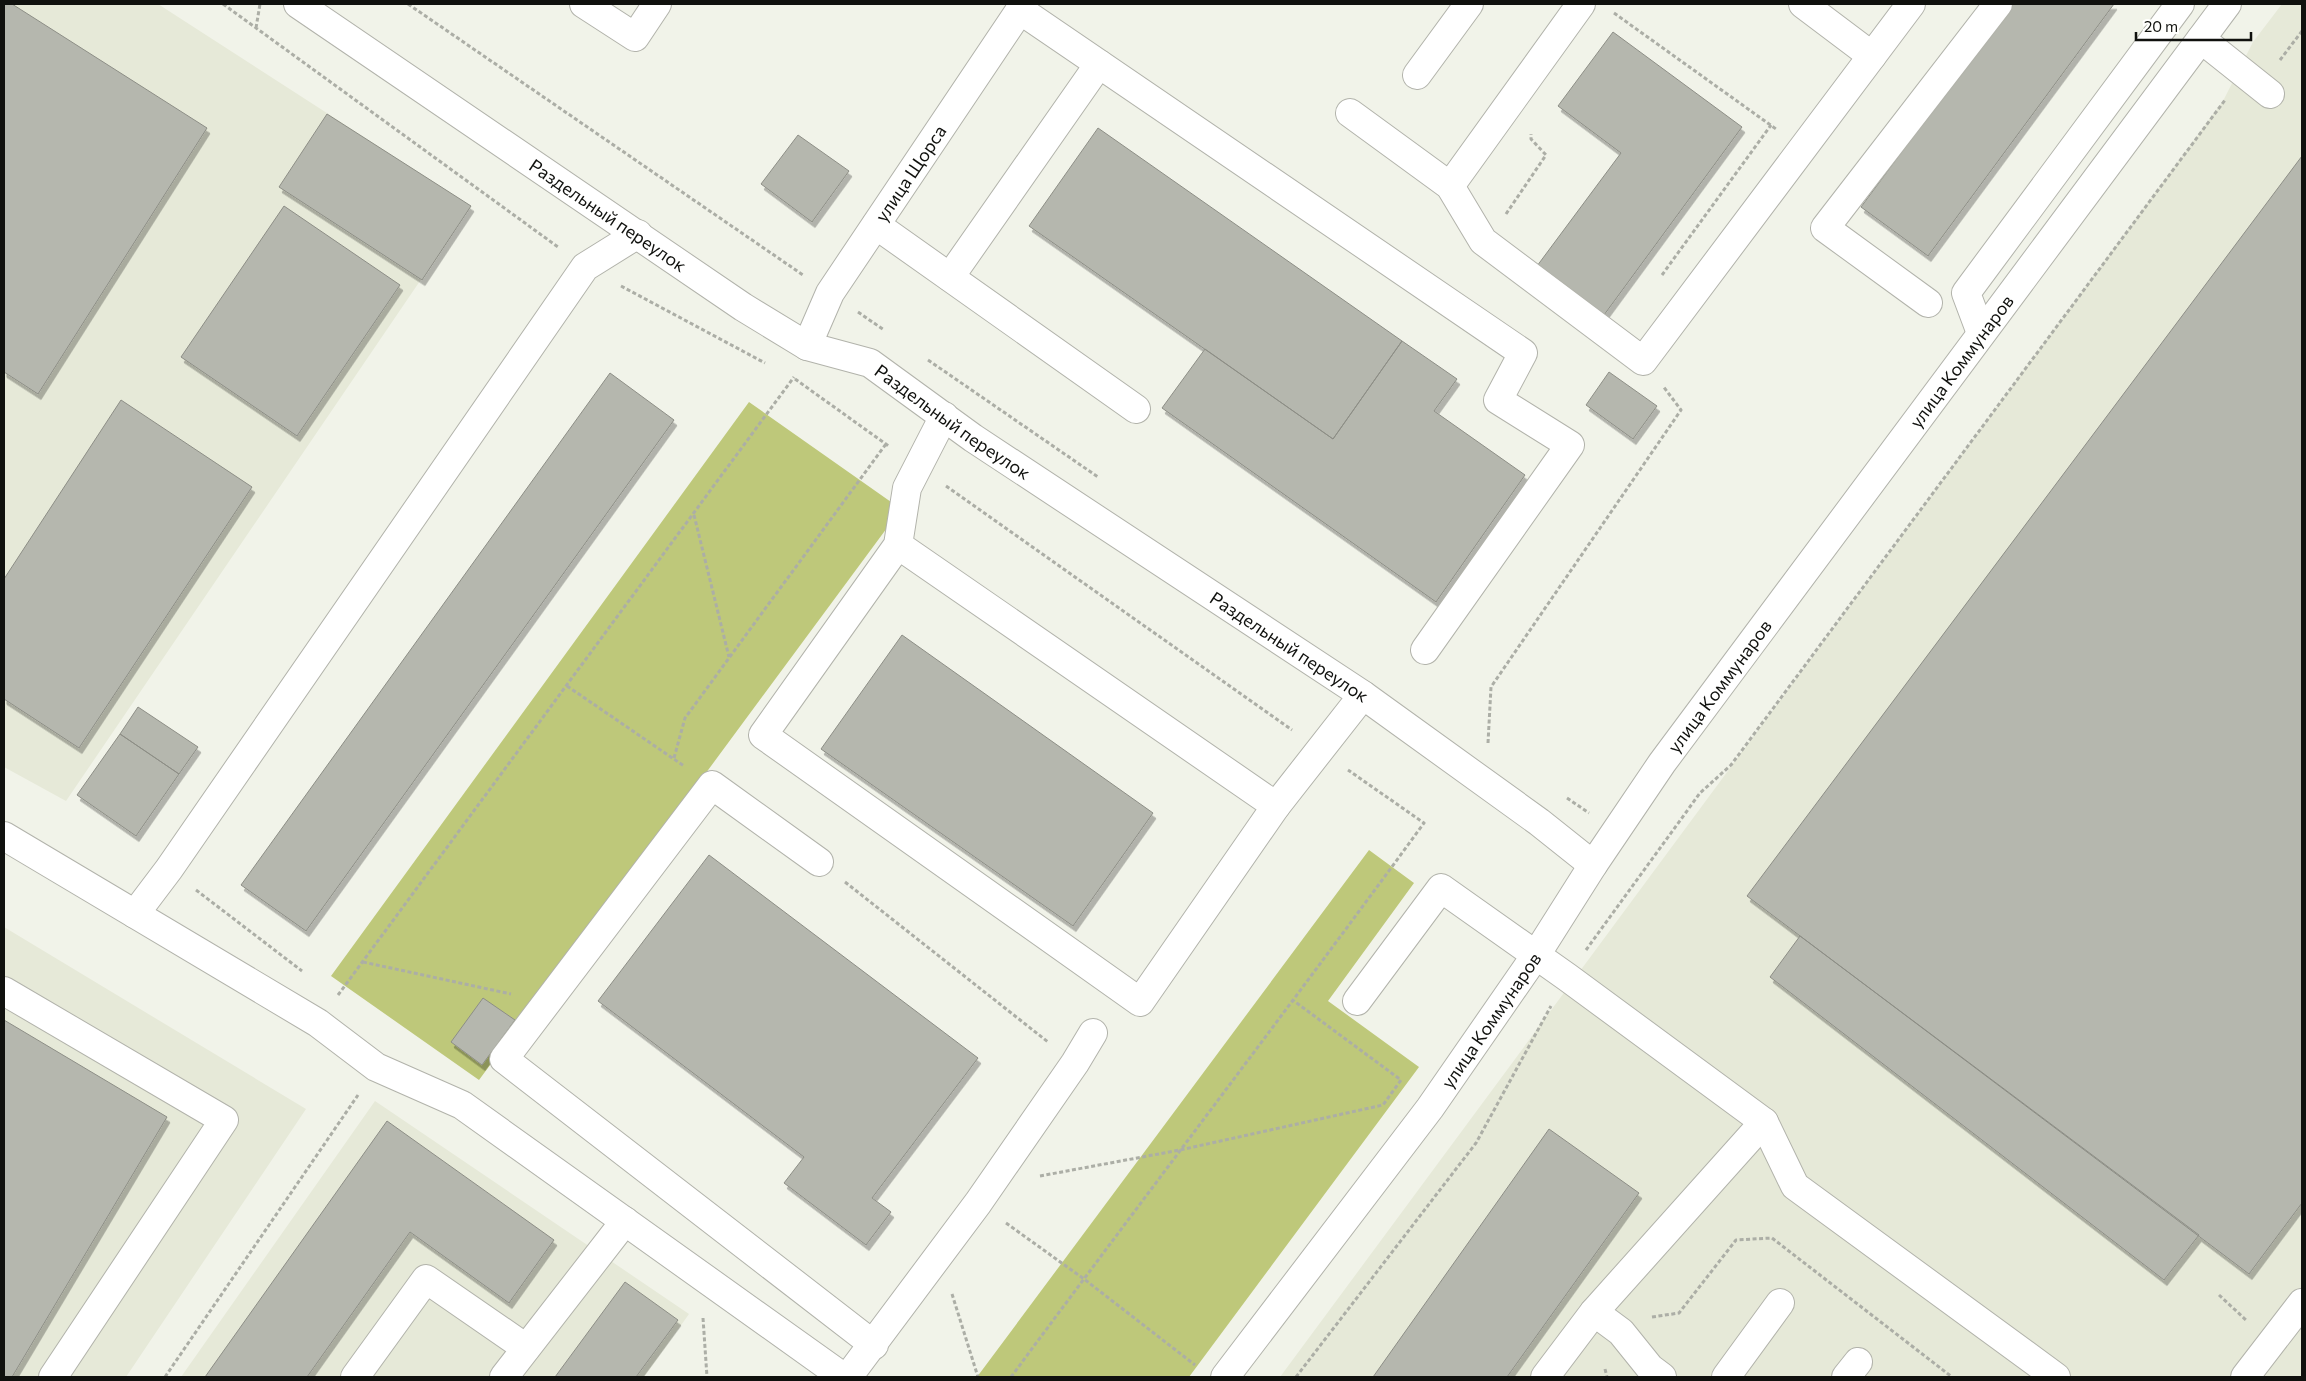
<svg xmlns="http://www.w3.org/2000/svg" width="2306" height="1381" font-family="Commissioner,sans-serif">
<defs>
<filter id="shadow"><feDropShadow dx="3" dy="5.5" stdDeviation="0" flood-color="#0004"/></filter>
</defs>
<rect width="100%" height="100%" fill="#f1f3e9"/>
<path fill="#e6e9d8" d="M 4,4 L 158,4 L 471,206 L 66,801 L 4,767 Z
M 2282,4 L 2302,4 L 2302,1377 L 1280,1377 L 2223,101 L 2253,42 Z
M 4,927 L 306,1109 L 126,1377 L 4,1377 Z
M 375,1101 L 689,1314 L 644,1377 L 181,1377 Z"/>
<path fill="#bec87a" d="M 749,402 L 901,509 L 479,1080 L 331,976 Z
M 1369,850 L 1414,883 L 1328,1001 L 1419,1067 L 1189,1377 L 977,1377 Z"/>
<path fill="#b5b7ae" stroke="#8d8e86" filter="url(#shadow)" d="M 4,4 L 12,4 L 207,128 L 38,394 L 4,372 Z
M 2011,4 L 2114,4 L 1928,256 L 1861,207 Z
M 1613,32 L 1742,127 L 1604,315 L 1537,266 L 1621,153 L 1558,106 Z
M 327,114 L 471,206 L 422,280 L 279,187 Z
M 1098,128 L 1402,341 L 1333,439 L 1029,226 Z
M 798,135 L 849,171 L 812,222 L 761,184 Z
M 2302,156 L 2302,1203 L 2249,1274 L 1747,896 Z
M 284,206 L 400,285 L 297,436 L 181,357 Z
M 1402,341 L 1457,379 L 1434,411 L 1525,475 L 1436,602 L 1162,408 L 1205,349 L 1333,439 Z
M 1609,372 L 1657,406 L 1633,439 L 1586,405 Z
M 610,373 L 674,420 L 306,931 L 241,885 Z
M 121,400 L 252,487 L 79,748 L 4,699 L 4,579 Z
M 902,635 L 1153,813 L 1073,926 L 821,749 Z
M 138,707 L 198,747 L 179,774 L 120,734 Z
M 120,734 L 179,774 L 136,836 L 77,795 Z
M 709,855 L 978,1058 L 872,1198 L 891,1212 L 866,1245 L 784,1183 L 804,1157 L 598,1001 Z
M 1800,936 L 2199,1235 L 2164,1280 L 1770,977 Z
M 483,998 L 515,1020 L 482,1065 L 451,1042 Z
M 4,1020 L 167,1117 L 12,1377 L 4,1377 Z
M 387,1121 L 554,1240 L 509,1303 L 410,1232 L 307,1377 L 205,1377 Z
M 1549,1129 L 1639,1193 L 1507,1377 L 1373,1377 Z
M 625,1282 L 678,1320 L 636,1377 L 555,1377 Z"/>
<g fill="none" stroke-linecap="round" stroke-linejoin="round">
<g stroke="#b2b3ab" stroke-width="30">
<g id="minor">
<path id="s1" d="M 298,4 L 743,307 L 807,346 L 870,363 L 973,438 L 1363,695 L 1539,822 L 1593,865"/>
<path d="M 584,4 L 635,37 L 657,4"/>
<path d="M 1803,4 L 1872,56"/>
<path d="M 1020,10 L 1523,353 L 1498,400 L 1570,445 L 1425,650"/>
<path d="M 2201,39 L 2270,94"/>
<path d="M 1417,75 L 1469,4"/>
<path d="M 1350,113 L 1450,186 L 1483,241 L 1643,361 L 1911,4"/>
<path d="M 1450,186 L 1581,4"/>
<path d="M 876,225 L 1136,409"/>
<path d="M 950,277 L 1099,64"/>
<path d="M 1928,303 L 1825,228 L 1998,4"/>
<path d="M 1981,333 L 1966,293 L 2180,4"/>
<path id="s2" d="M 807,346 L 830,293 L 1024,4"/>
<path d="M 898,545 L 1276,806 L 1140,1002 L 763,735 L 898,545 L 907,488 L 944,416"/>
<path d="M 1276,806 L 1363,695"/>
<path d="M 4,836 L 318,1023 L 376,1067 L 462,1105 L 843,1377"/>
<path d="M 819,862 L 712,785 L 504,1059 L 874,1345"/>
<path d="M 135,914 L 169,869 L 585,267 L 638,234"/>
<path d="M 4,991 L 224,1120 L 53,1377"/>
<path d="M 1357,1001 L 1441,888 L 1567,977 L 1764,1122 L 1795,1186 L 2056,1377"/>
<path d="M 1594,1312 L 1621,1332 L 1650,1368 L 1662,1377"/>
<path d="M 355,1377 L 426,1279 L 526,1348"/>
<path d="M 504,1377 L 625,1221"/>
<path d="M 848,1377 L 978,1203 L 1075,1063 L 1093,1033"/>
<path id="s3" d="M 1225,1377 L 1430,1108 L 1536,955 L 1593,865 L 1662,763 L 2227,4"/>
<path d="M 1545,1377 L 1594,1312 L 1764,1122"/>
<path d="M 1726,1377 L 1780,1303"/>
<path d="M 1846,1377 L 1858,1362"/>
<path d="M 2245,1377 L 2302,1303"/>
</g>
</g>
<path stroke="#acaea6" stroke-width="3" stroke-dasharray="4 2.5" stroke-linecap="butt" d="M 223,4 L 558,247
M 408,4 L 803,275
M 1614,13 L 1776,129
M 256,28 L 260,4
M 2280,60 L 2302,31
M 1506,214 L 1546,155 L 1531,139 L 1531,134
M 1662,275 L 1771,125
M 621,286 L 765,363
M 858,312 L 884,330
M 928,360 L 1098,477
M 795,379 L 890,447
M 946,486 L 1292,730
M 694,515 L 729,657
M 567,686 L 684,766
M 1488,743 L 1491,687 L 1681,410 L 1663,386
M 674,758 L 685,718 L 886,444
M 1567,798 L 1589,813
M 845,882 L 1048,1042
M 196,890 L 302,971
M 1586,950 L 1700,793 L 1731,765 L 2225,100
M 363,962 L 511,994
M 338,995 L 794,377
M 1040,1176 L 1180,1150 L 1383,1105 L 1401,1080 L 1294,1001
M 1006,1223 L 1084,1279 L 1195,1365
M 952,1294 L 978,1377
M 2219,1295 L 2246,1320
M 1652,1317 L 1679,1313 L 1736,1240 L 1772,1238 L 1952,1377
M 703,1318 L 707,1377
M 1605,1369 L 1607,1377
M 165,1377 L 358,1095
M 1011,1377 C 1148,1192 1288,1009 1424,823 L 1348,770
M 1296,1377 L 1476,1143 L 1551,1006"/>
<use href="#minor" stroke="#fff" stroke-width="28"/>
</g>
<g text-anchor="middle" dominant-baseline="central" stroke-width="4.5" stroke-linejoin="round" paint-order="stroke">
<g font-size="18" fill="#10110e" stroke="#fffffd">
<text stroke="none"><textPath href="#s2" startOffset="202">улица Щорса</textPath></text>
<text stroke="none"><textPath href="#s1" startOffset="375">Раздельный переулок</textPath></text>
<text stroke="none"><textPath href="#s3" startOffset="1255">улица Коммунаров</textPath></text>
<text stroke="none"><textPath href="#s1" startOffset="780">Раздельный переулок</textPath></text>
<text stroke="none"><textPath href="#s1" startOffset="1185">Раздельный переулок</textPath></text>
<text stroke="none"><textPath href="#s3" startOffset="850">улица Коммунаров</textPath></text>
<text stroke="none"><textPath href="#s3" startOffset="445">улица Коммунаров</textPath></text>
</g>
</g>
<rect width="2306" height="1381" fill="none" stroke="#10110e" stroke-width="10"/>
<path d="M2136 32v8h115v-8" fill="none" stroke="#10110e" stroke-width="2.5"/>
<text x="2144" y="32" font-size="15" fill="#10110e" stroke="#fffffd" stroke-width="4" paint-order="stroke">20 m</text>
</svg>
